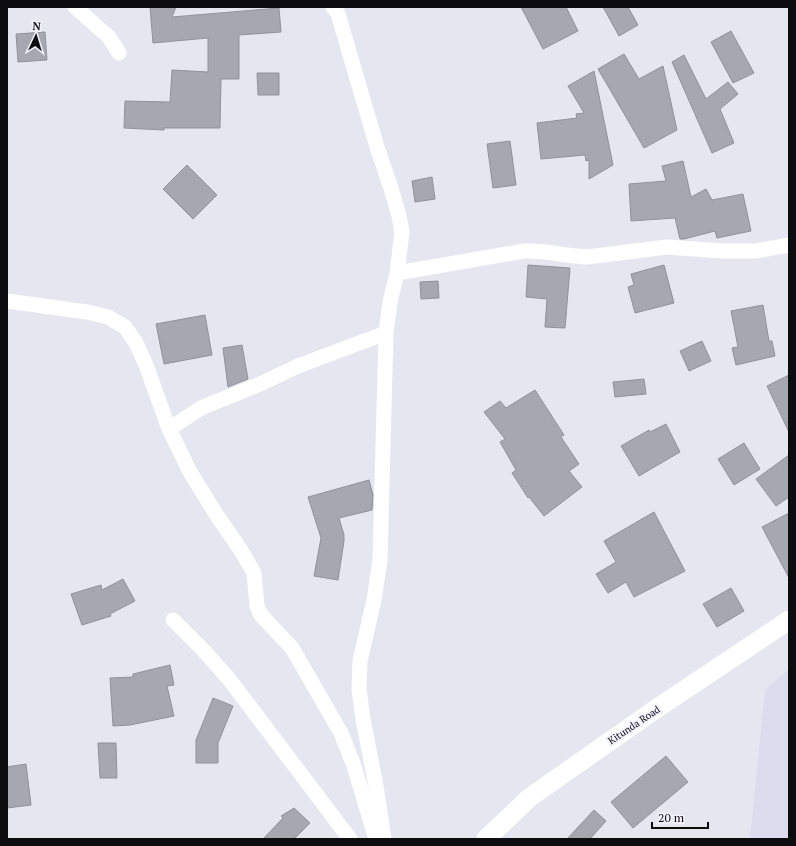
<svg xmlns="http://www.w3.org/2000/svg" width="796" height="846" font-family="'PT Serif',serif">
<rect width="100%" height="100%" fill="#e6e6f1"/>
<path fill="#dddcef" d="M 789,669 L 789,839 L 750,839 L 765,690 Z"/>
<path fill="#a7a7b2" stroke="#91909b" d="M 150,7 L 176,7 L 172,17 L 279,8 L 281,32 L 239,35 L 239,79 L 221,79 L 220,128 L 164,128 L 164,130 L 124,128 L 125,101 L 170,102 L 172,70 L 208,72 L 208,38 L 153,43 Z
M 521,7 L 566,7 L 578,31 L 543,49 Z
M 603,7 L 628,7 L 638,25 L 619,36 Z
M 731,31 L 754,73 L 733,83 L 711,42 Z
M 45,32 L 47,60 L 18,62 L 16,34 Z
M 624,54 L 639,79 L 663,66 L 677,130 L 644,148 L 598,69 Z
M 684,55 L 706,99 L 728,82 L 738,94 L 720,109 L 734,143 L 712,153 L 672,62 Z
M 594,71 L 613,165 L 589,179 L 589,160 L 586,161 L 585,155 L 541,159 L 537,123 L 577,118 L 576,114 L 584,113 L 568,86 Z
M 257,73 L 279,73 L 279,95 L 258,95 Z
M 510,141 L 516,185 L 493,188 L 487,144 Z
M 683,161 L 691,197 L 706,189 L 712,200 L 743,194 L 751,231 L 717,238 L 715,231 L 684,239 L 680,239 L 675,218 L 631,221 L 629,184 L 666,181 L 662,166 Z
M 187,165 L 217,195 L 193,219 L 163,189 Z
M 432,177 L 435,199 L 415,202 L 412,181 Z
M 528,265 L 570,268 L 565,328 L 545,327 L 547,299 L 526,297 Z
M 664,265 L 674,303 L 635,313 L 628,287 L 634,285 L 631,274 Z
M 438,281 L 439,298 L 421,299 L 420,282 Z
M 763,305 L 769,341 L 772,341 L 775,356 L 736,365 L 732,348 L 738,347 L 731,311 Z
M 205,315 L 212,355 L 164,364 L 156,324 Z
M 702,341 L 711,361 L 689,371 L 680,351 Z
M 242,345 L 248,379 L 228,387 L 223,348 Z
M 789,375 L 789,432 L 767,386 Z
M 644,379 L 646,394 L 615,397 L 613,382 Z
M 535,390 L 564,435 L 561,437 L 579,464 L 569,471 L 582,487 L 544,516 L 529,497 L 528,498 L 512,473 L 516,470 L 500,442 L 505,439 L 484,412 L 500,401 L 506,408 Z
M 666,424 L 680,452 L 639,476 L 621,446 L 649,430 L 650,432 Z
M 744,443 L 760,469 L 734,485 L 718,459 Z
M 789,455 L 789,497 L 776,506 L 756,479 Z
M 369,480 L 373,495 L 372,510 L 339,518 L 344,535 L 344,541 L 338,580 L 314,576 L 321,538 L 308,497 Z
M 654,512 L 685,571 L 634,597 L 626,582 L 608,593 L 596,574 L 616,562 L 604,541 Z
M 789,513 L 789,578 L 762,527 Z
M 123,579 L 135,601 L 110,614 L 111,616 L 82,625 L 71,594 L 101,585 L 102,590 Z
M 731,588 L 744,611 L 717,627 L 703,604 Z
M 170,665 L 174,685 L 167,686 L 174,716 L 130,725 L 113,726 L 110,678 L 133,677 L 133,674 Z
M 213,698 L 233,706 L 218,743 L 218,763 L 196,763 L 196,740 Z
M 98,743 L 116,743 L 117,778 L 100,778 Z
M 666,756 L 688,782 L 633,828 L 611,802 Z
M 26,764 L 31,805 L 7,808 L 7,767 Z
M 294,808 L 310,823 L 294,839 L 263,839 L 283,818 L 281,816 Z
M 594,810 L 606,821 L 590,839 L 567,839 Z"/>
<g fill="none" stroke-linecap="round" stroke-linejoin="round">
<path stroke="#fff" stroke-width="15" d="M 75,7 L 109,37 L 119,53
M 333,7 L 338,14 L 377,147 L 391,188 L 399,216 L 402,232 L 397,273
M 7,301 L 87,312 L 108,317 L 125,327 L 136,343 L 146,365 L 169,429 L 190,472 L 216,514 L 242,552 L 254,573 L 257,606 L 261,615 L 292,648 L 341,733 L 353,763 L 376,839
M 169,429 L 201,408 L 260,384 L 298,366 L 386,333
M 173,620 L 205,652 L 229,679 L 350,839
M 384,839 L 376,786 L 363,719 L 359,689 L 360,661 L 374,600 L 380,560 L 386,333 L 390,302 L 397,273 L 524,251 C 547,250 565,256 587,257 L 667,247 L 723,251 L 756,251 L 789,245"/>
<path stroke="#fff" stroke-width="19" d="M 486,839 L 529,798 L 653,711 L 789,620"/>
</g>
<g text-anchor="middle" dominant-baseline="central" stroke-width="4" stroke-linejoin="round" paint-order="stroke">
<g font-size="10" fill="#0d0d10" stroke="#f4f3ff">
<text transform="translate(634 725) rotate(-34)">Kitunda Road</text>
</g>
</g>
<rect width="796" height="846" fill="none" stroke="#0d0d10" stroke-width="16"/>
<g transform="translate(36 36) rotate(4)" stroke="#f4f3ff" stroke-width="3" paint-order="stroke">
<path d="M0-3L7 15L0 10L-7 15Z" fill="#0d0d10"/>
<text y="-6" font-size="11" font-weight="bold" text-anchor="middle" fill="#0d0d10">N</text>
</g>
<path d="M652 822v6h56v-6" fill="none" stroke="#0d0d10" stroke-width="2"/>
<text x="658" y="822" font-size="12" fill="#0d0d10" stroke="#f4f3ff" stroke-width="3" paint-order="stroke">20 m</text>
</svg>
